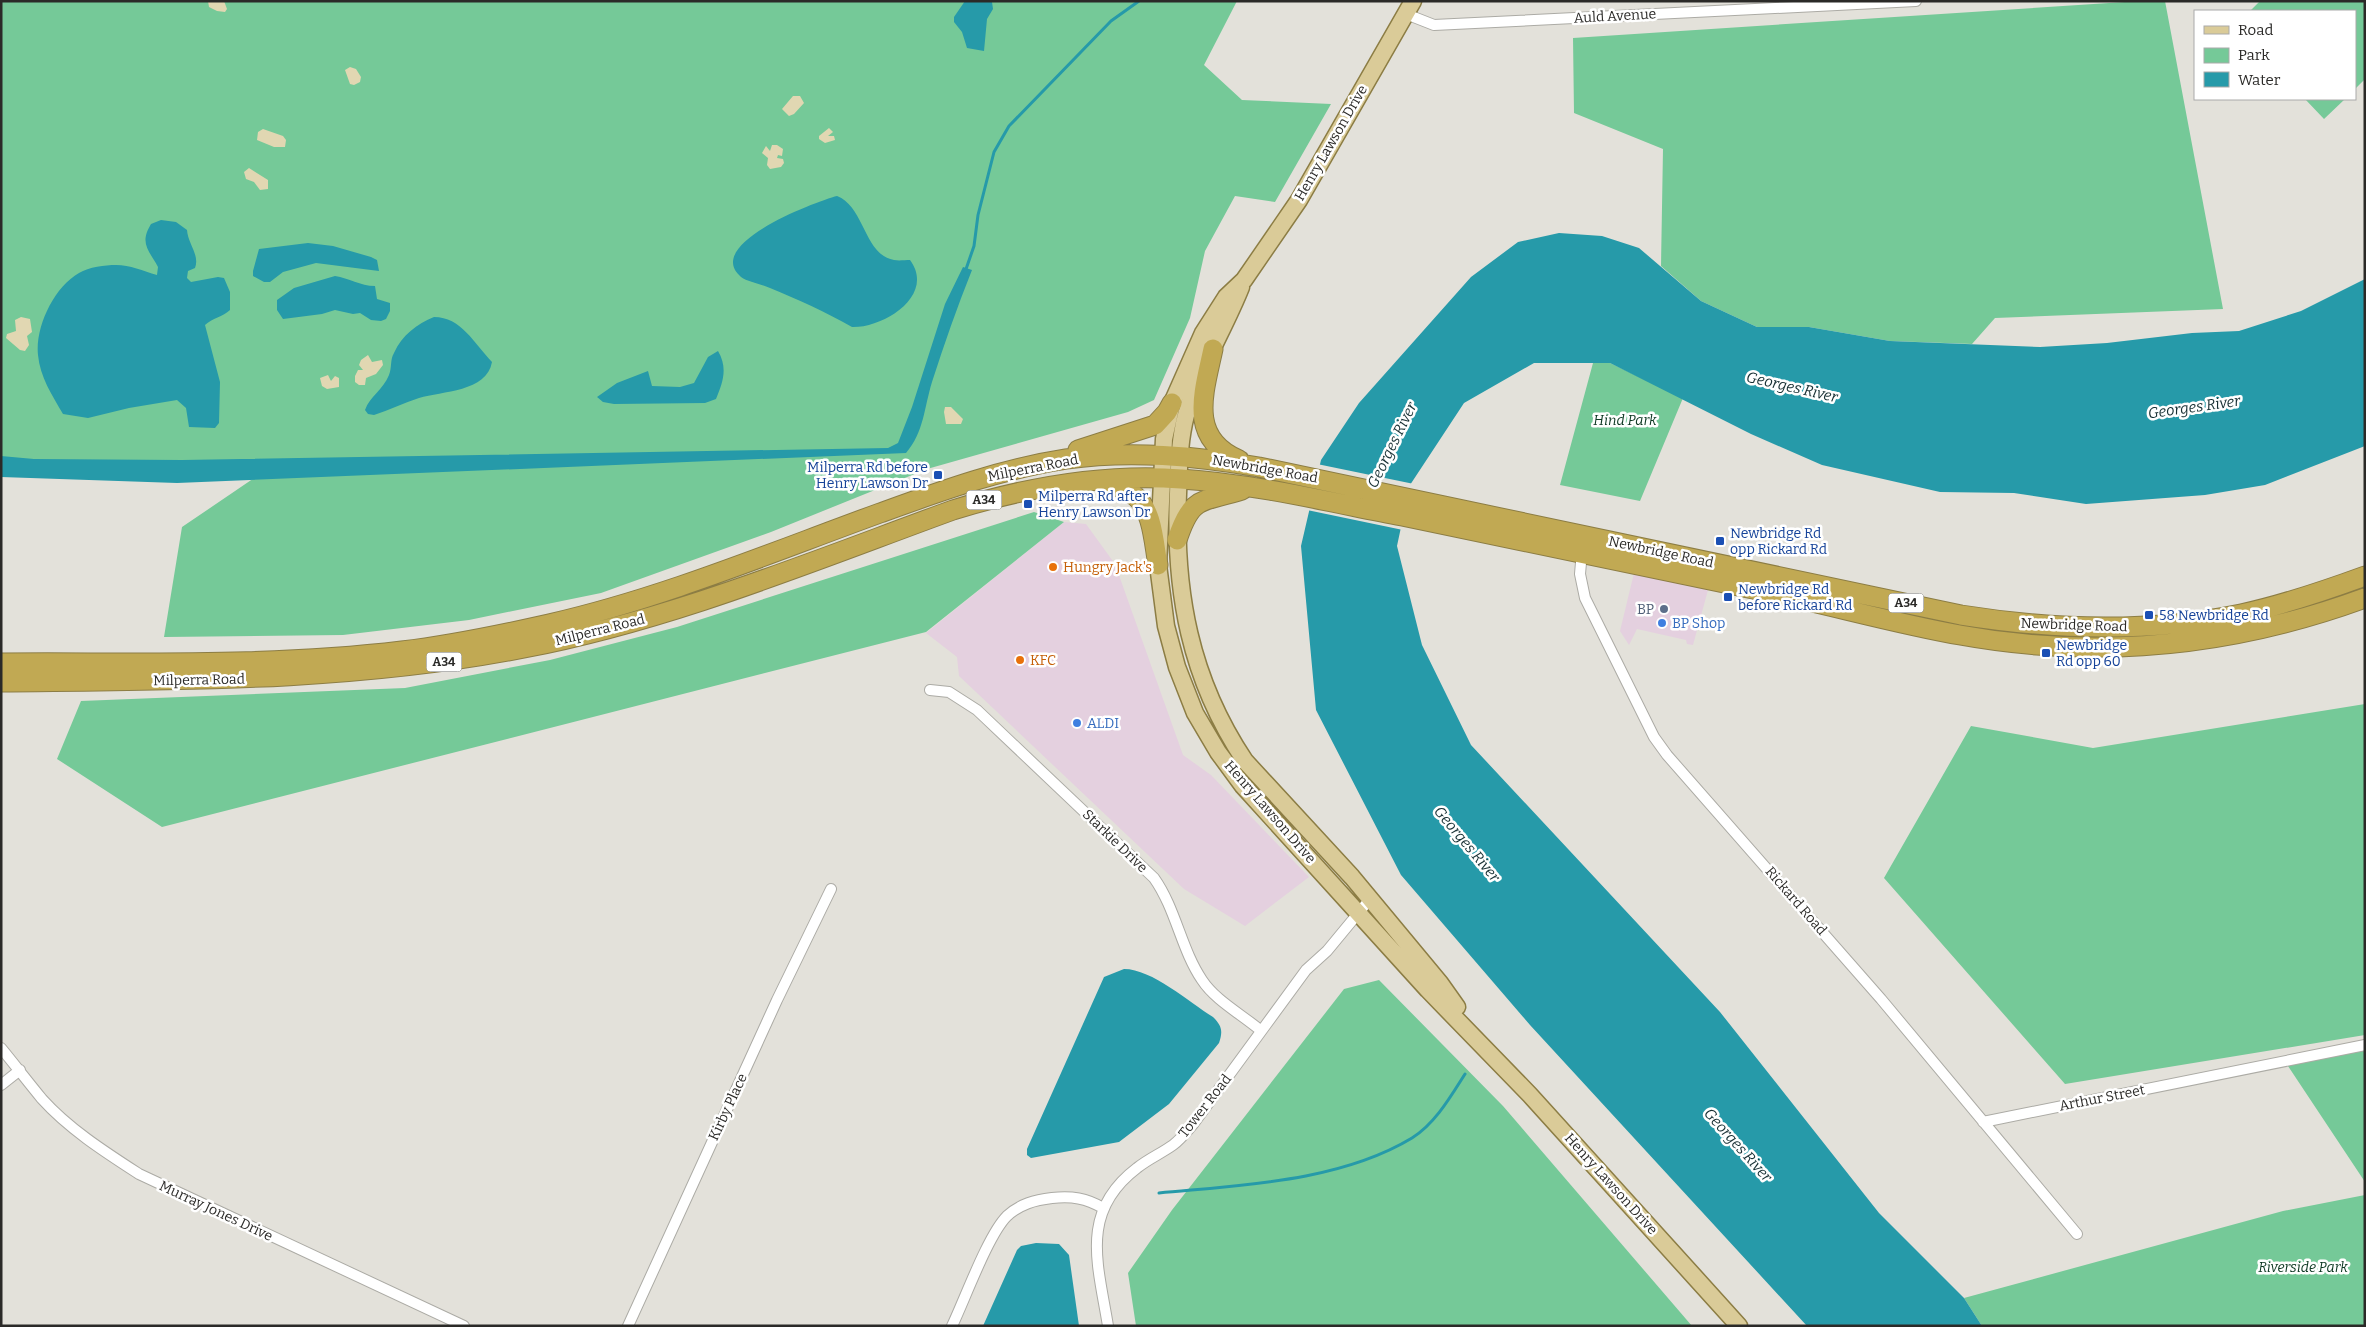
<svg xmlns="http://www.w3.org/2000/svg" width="2366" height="1327" font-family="Bitter,serif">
<rect width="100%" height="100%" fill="#e3e1da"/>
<path fill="#e4d0df" d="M 1064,522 L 1086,524 L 1115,564 L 1183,755 L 1211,775 L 1309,877 L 1245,926 L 1184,889 L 959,676 L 957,657 L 926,633 Z
M 1634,573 L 1708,590 L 1693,645 L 1687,644 L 1686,640 L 1637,629 L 1629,645 L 1620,631 Z"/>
<path fill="#75c998" d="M 1,1 L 1237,1 L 1204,65 L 1242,100 L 1331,104 L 1275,202 L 1235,196 L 1205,251 L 1190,318 L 1154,400 L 1128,412 L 927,469 L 771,532 L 601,593 L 469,620 L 343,635 L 164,637 L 182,527 L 275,464 L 1,463 Z
M 2140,1 L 2165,1 L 2223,309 L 1995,318 L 1972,344 L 1890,341 L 1809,327 L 1757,327 L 1701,301 L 1661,266 L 1663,149 L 1574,113 L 1573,38 Z
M 2260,1 L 2365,1 L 2365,79 L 2355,89 L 2355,11 L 2250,11 Z
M 2305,99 L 2345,99 L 2324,119 Z
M 1593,363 L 1610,363 L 1683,398 L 1640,501 L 1560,485 Z
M 1034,512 L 1064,522 L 926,632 L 162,827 L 57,759 L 81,701 L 405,688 L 550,660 L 677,627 Z
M 2365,704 L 2365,1035 L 2065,1084 L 1884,878 L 1971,726 L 2093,748 Z
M 1379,980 L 1503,1106 L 1692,1326 L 1136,1326 L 1128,1273 L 1172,1210 L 1344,989 Z
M 2365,1045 L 2365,1182 L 2284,1060 Z
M 2365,1195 L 2364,1326 L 1982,1326 L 1964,1298 L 2283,1211 Z"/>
<path fill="#e1d7b2" d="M 208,1 L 224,1 L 227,9 L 225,12 L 217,11 L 209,7 Z
M 350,67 L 356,69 L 361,77 L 360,82 L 354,85 L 350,84 L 345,70 Z
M 793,96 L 800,96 L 804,103 L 794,114 L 789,116 L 782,109 Z
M 829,128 L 833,132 L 828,136 L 834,136 L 835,140 L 825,143 L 819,139 L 819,136 Z
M 263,129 L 283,136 L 286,140 L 285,147 L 274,147 L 257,140 L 258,132 Z
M 772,145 L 777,145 L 783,149 L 782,156 L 778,155 L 777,158 L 783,159 L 784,163 L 781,167 L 770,169 L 767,165 L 768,158 L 762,153 L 766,146 L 770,151 Z
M 249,168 L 268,180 L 268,189 L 260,190 L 254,182 L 246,179 L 244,172 Z
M 21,317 L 30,319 L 32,332 L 27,336 L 29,345 L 25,351 L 20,350 L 6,338 L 7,334 L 16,331 L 15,320 Z
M 368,355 L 372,362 L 382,360 L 383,365 L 376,374 L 366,378 L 365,385 L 359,385 L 355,382 L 355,376 L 358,370 L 363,370 L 359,365 L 361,360 Z
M 328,375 L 331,381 L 335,376 L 339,378 L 339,387 L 327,389 L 322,386 L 320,378 Z
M 945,407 L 951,407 L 963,419 L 961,424 L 946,424 L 944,412 Z"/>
<path fill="#269aa9" d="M 965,1 L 992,2 L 993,9 L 987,19 L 984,51 L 967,48 L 962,32 L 954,22 L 954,17 Z
M 837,196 C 865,207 864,255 894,260 C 899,261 905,260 910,260 C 936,295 884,328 852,327 C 826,312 797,299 770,288 C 761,284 748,282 741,277 C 702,244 817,201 837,196 Z
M 161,220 L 176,222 L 187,230 C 188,244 200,255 195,268 L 188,271 L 187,278 L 191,282 L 218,277 L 224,278 L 230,292 L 230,310 C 223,317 212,318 205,325 L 220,382 L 219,423 L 215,428 L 189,427 L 186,408 L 177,400 L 129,408 L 88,418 L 63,414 C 52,395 40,377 38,355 C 35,327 54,287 79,273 C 89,267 105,265 116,265 C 130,265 143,271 157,275 L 158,267 C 149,250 139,244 151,224 Z
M 1559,233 L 1602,236 L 1639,248 L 1701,301 L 1757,327 L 1809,327 L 1890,341 L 2040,347 L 2107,343 L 2192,333 L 2239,331 L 2301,311 L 2365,279 L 2365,446 L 2265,485 L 2205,495 L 2086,504 L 2014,493 L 1940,492 L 1822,465 L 1751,434 L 1610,363 L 1534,363 L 1464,403 L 1410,485 L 1397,546 L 1422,645 L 1471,745 L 1720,1012 L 1879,1213 L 1964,1298 L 1982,1326 L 1807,1326 L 1530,1025 L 1401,875 L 1316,710 L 1301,546 L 1321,460 L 1359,403 L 1471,277 L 1518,242 Z
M 308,243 L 333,246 L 371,257 L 377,260 L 379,271 L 316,263 L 283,272 L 270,282 L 264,282 L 253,276 L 253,271 L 259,249 Z
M 963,267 L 972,270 C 957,307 944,345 932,382 C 924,408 924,432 906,453 L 177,483 L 1,477 L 1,456 L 34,459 L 182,460 L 888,448 L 898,443 L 912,407 L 945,304 Z
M 335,276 C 349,278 360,286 375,286 L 377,299 L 390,303 L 390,311 L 386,319 L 381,321 L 371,320 L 360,313 L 353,314 L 335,310 L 322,314 L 283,319 L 277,310 L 277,300 L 294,288 Z
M 434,317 C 461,317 474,343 492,362 C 487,392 442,391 419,398 C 404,403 389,410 374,415 L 368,414 L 365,410 C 370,396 383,390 389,375 C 392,368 390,359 394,353 C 402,335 417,324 434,317 Z
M 718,351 C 728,368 723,382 716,399 L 705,403 L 614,404 L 603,402 L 597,397 L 617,383 L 648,371 L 652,386 L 680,387 L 694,383 L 708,357 Z
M 1124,969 C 1152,969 1189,1002 1213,1017 C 1222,1026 1223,1031 1219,1043 L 1169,1104 L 1119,1142 L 1031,1158 L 1027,1155 L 1027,1149 L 1104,977 Z
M 1036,1243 L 1059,1244 L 1069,1255 L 1079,1326 L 983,1326 L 1017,1250 L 1021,1246 Z"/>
<path fill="#e3e1da" d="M 1317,464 L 1414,484 L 1403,530 L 1307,510 Z"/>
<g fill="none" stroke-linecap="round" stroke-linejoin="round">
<path stroke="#269aa9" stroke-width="3" d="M 965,272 L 974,246 L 978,215 L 994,152 L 1009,126 L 1111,21 L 1139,1
M 1159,1193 C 1241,1185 1339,1182 1412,1138 C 1435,1124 1451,1096 1465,1074"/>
<g stroke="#acaba5" stroke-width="12">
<path id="street" d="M 1406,14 L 1434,25 L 1916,1
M 1582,551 L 1580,574 L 1585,598 L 1654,737 L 1667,755 L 1881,999 L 2077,1234
M 930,690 L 949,692 L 977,710 L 1154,878 C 1176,909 1181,949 1202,980 C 1215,1000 1241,1014 1260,1030
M 1,1048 C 15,1065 28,1082 42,1099 C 69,1129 105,1152 139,1174 L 464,1326
M 1,1085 L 20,1070
M 1983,1122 L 2365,1045
M 628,1326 L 777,1000 L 831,889
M 952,1326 C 965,1299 988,1235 1007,1216 C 1020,1204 1035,1200 1052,1198 C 1072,1196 1086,1198 1103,1208
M 1108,1326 C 1098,1264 1079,1212 1137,1168 C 1148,1159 1162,1153 1173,1145 C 1181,1139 1188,1130 1194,1123 L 1306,970 L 1327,951 L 1370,899"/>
</g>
<g stroke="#8c7d44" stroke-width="19">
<path id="primary" d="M 1413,1 L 1299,200 L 1244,280 L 1226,297 L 1203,333 L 1172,403 L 1164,439 L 1158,565 L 1166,626 L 1177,667 L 1195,713 L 1218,752 L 1243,786 L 1428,990 L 1530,1095 L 1739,1326
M 1241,287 C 1224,330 1198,370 1186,415 C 1179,441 1179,468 1178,494 C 1174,592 1190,679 1245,761 L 1352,877 L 1440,983 L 1457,1007"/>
</g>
<g stroke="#8c7d44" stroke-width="21">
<path id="highway" d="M 1213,349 C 1204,392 1187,438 1239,460
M 1078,450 L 1155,425 L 1167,412 L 1172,403
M 1107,481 C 1116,486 1127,489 1135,496 C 1153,510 1154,544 1158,565
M 1177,540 C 1192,494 1202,503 1242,490
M 1,663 C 135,662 269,667 402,651 C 452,645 500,635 549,624 C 663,598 770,553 880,513 C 941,491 1001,469 1066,459 C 1131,450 1195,456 1259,467 L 1961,615 C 2055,630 2148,633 2241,614 C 2283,605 2324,591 2365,576
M 1,682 C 177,680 351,682 524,648 C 671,620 813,561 953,510 C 1027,487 1103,473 1181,479 C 1255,484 1329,502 1402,516 C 1527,542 1652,568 1777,594 C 1838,607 1898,624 1960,635 C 2097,660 2234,646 2365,598"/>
</g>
<use href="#street" stroke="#fff" stroke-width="10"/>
<use href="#primary" stroke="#dacb98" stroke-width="16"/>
<use href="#highway" stroke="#c1a953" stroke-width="19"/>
</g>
<g fill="#1a4fb4" stroke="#fff" stroke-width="2">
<rect x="933" y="470" width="10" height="10" rx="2.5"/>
<rect x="1023" y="499" width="10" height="10" rx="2.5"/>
<rect x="1715" y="536" width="10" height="10" rx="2.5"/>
<rect x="1723" y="592" width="10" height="10" rx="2.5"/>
<rect x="2144" y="610" width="10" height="10" rx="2.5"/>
<rect x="2041" y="648" width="10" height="10" rx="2.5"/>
</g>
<g fill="#e8710a" stroke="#fff" stroke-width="2">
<circle cx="1053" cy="567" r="5"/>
<circle cx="1020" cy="660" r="5"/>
</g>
<circle fill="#5c6f8a" stroke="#fff" stroke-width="2" cx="1664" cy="609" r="5"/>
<g fill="#3f7fe0" stroke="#fff" stroke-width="2">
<circle cx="1662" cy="623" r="5"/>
<circle cx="1077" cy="723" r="5"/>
</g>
<g text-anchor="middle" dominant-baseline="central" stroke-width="5" stroke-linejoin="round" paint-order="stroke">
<g fill="#fff" stroke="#6b6a68" stroke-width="1">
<rect x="966.5" y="490.5" width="35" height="19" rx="4"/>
<rect x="1888.5" y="593.5" width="35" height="19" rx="4"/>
<rect x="426.5" y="652.5" width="35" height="19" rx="4"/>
</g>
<g font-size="12" font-weight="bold" fill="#2b2a28">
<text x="984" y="500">A34</text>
<text x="1906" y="603">A34</text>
<text x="444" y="662">A34</text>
</g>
<g font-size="14" fill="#2b2a28" stroke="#fff">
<text transform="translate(1615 16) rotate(-3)">Auld Avenue</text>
<text transform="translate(1331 143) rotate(-60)">Henry Lawson Drive</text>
<text transform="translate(1033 468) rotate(-11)">Milperra Road</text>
<text transform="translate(1265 469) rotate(10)">Newbridge Road</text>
<text transform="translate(1661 552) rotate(12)">Newbridge Road</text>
<text transform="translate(2074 625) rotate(2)">Newbridge Road</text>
<text transform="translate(600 630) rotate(-14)">Milperra Road</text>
<text transform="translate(199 680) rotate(-1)">Milperra Road</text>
<text transform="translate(1270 812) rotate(49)">Henry Lawson Drive</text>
<text transform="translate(1115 841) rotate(44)">Starkie Drive</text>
<text transform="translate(1796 901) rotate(49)">Rickard Road</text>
<text transform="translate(2102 1098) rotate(-11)">Arthur Street</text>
<text transform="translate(1205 1106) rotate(-52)">Tower Road</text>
<text transform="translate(728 1107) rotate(-65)">Kirby Place</text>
<text transform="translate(1611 1184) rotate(48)">Henry Lawson Drive</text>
<text transform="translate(216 1211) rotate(25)">Murray Jones Drive</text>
</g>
<g font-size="14" font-style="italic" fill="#0c3721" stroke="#fff">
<text x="1625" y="420">Hind Park</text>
<text x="2303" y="1267">Riverside Park</text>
</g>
<g font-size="14" fill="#164399" stroke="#fff" text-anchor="start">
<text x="928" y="467" text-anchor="end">Milperra Rd before<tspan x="928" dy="16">Henry Lawson Dr</tspan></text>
<text x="1038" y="496">Milperra Rd after<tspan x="1038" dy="16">Henry Lawson Dr</tspan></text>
<text x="1730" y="533">Newbridge Rd<tspan x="1730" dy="16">opp Rickard Rd</tspan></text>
<text x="1738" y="589">Newbridge Rd<tspan x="1738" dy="16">before Rickard Rd</tspan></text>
<text x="2159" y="615">58 Newbridge Rd</text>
<text x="2056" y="645">Newbridge<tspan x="2056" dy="16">Rd opp 60</tspan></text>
</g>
<g font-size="14" fill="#c56008" stroke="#fff" text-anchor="start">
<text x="1063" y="567">Hungry Jack's</text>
<text x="1030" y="660">KFC</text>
</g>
<g font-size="14" fill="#4e5e75" stroke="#fff" text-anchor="end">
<text x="1654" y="609">BP</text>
</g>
<g font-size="14" fill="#366cbe" stroke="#fff" text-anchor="start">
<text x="1672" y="623">BP Shop</text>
<text x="1087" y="723">ALDI</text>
</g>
<g font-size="15" font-style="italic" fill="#172f33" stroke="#fff">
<text transform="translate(1792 387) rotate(13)">Georges River</text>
<text transform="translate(2194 407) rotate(-8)">Georges River</text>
<text transform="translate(1392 445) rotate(-64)">Georges River</text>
<text transform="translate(1467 844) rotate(50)">Georges River</text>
<text transform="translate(1738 1145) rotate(48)">Georges River</text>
</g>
</g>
<rect width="2366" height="1327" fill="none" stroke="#2b2a28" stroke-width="5"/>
<rect x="2194" y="10" width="162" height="90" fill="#ffffff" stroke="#aaaaa9"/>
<rect x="2204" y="26" width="25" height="8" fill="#dacb98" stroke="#aaaaa9"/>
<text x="2238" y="35" font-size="15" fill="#2b2a28">Road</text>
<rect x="2204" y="48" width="25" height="15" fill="#75c998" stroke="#aaaaa9"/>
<text x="2238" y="60" font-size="15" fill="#2b2a28">Park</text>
<rect x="2204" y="72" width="25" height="15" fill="#269aa9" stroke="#aaaaa9"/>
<text x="2238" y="85" font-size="15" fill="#2b2a28">Water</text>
</svg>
